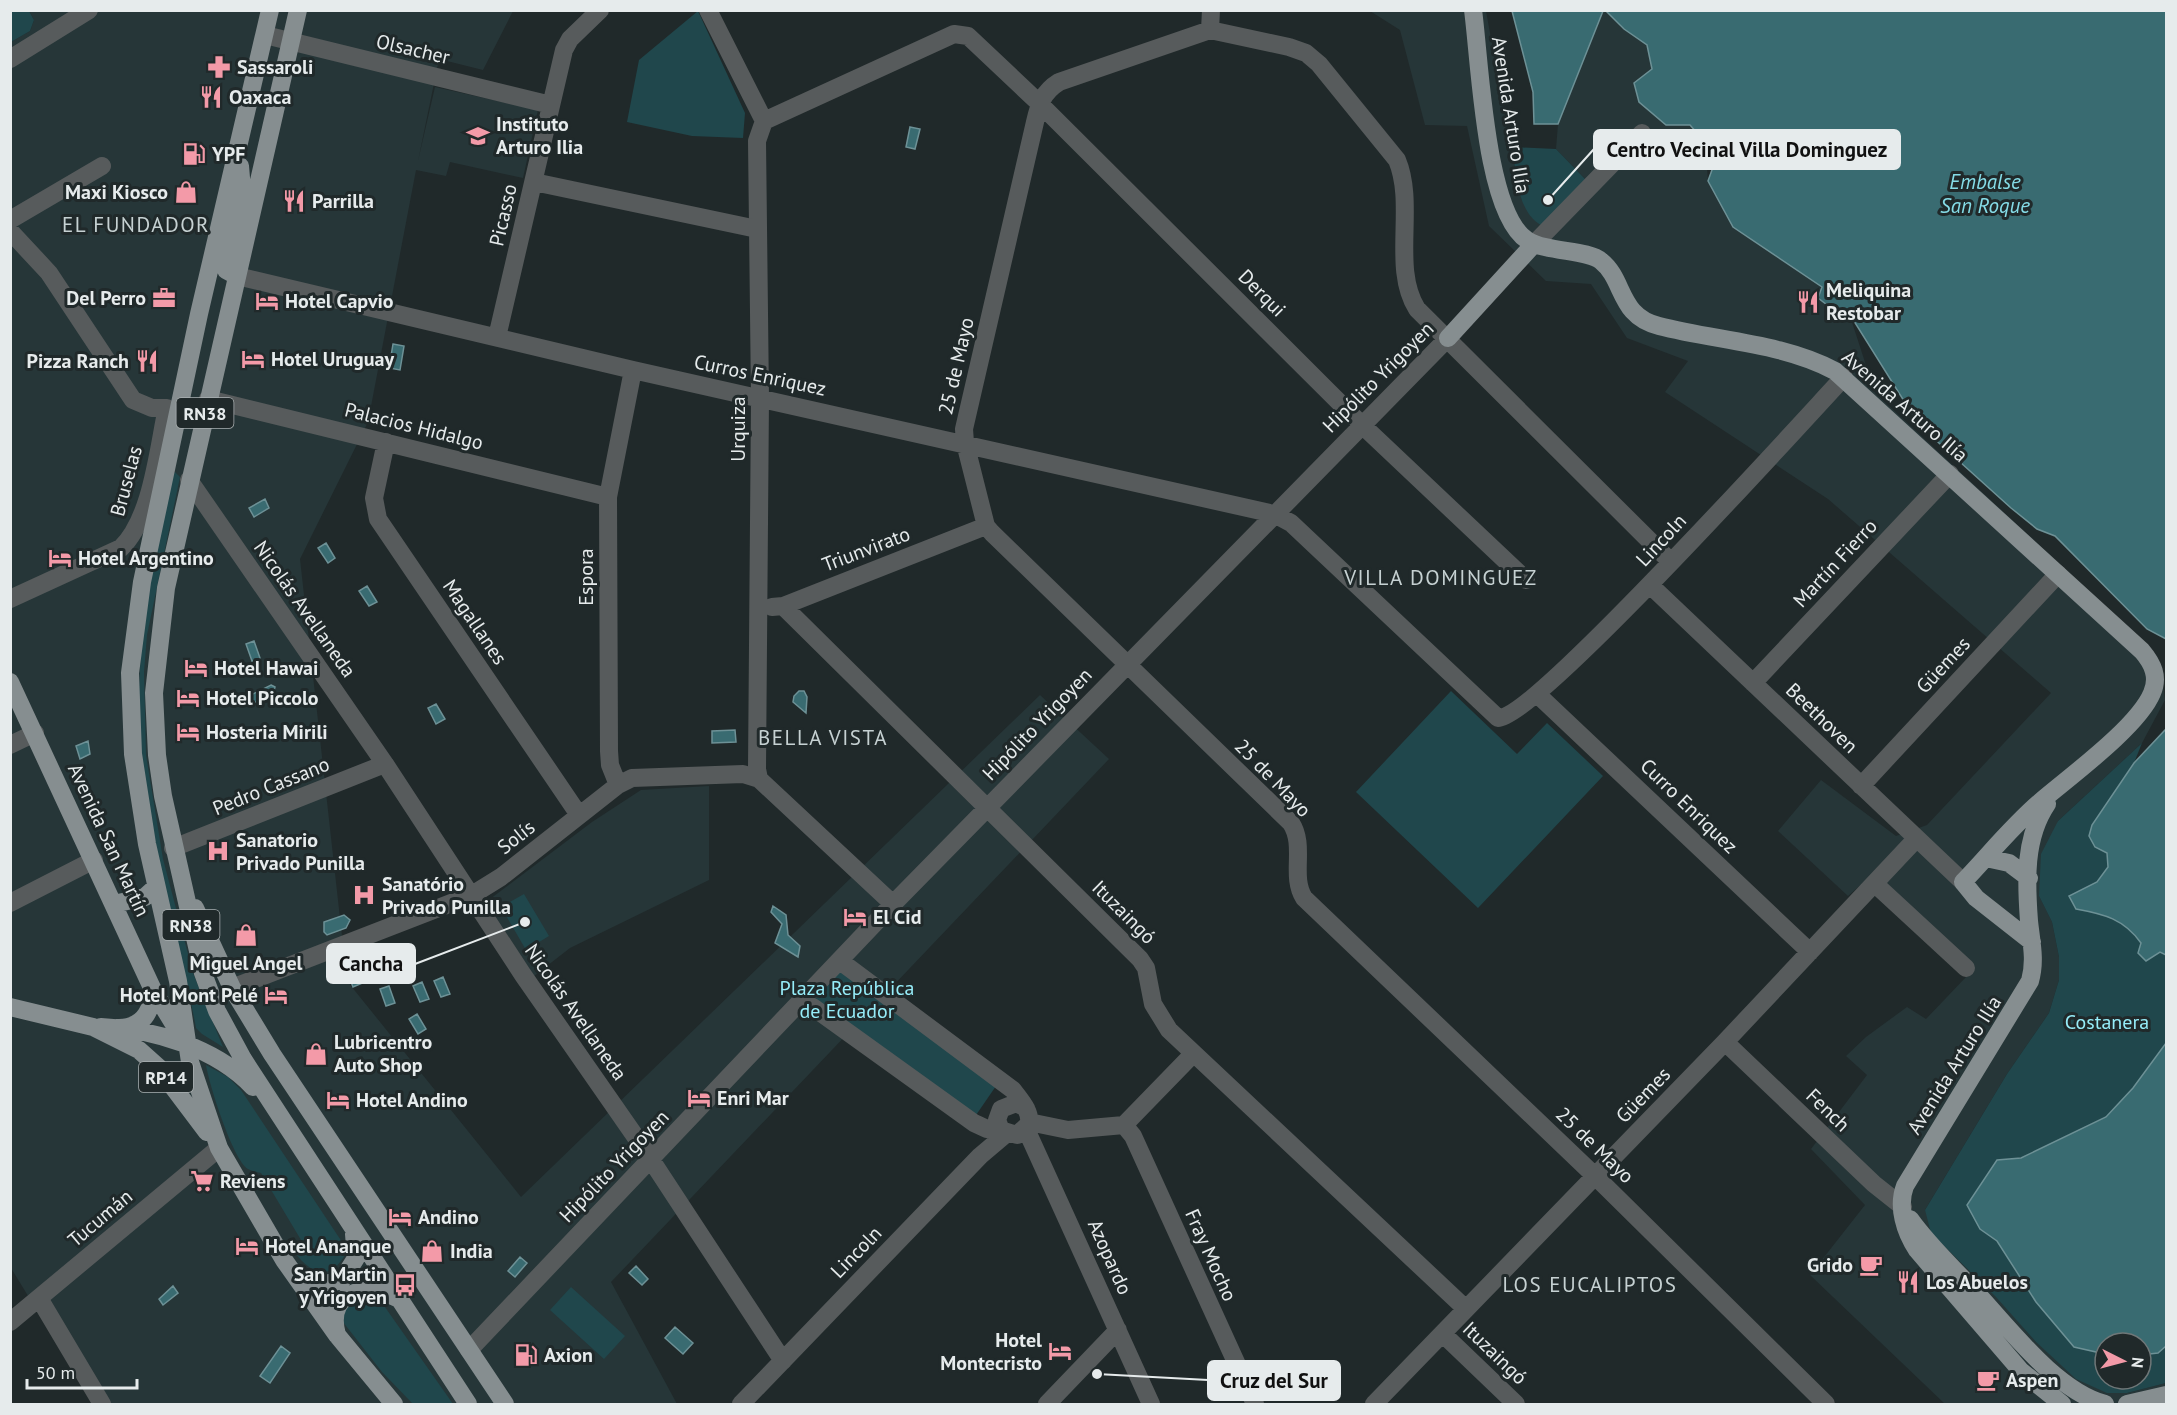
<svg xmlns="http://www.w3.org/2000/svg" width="2177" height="1415" font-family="'PT Sans',sans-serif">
<rect width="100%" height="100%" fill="#20292a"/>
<path fill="#263638" d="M 29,11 L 513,11 L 483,70 L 439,59 L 418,161 L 435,87 L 538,110 L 523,178 L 450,162 L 446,176 L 416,170 L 368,422 L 300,559 L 347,981 L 521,1197 L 1040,695 L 1109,759 L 611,1282 L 677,1404 L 94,1404 L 11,1268 L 11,42 L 30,31 L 34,20 Z
M 1370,11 L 1486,11 L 1518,186 L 1587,181 L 1556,149 L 1558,124 L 1603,11 L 1606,11 L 1624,29 L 1647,45 L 1666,125 L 1690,125 L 1706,156 L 1708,181 L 1757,244 L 1823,287 L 1818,298 L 1849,313 L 1875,393 L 2050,555 L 2161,668 L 2165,700 L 2142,743 L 2058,821 L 2039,896 L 2052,922 L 2059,957 L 2059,980 L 2049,1013 L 2007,1074 L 1925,1210 L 2035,1341 L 2127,1393 L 2166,1383 L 2166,1404 L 1945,1404 L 1810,1275 L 1865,1205 L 1811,1149 L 1867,1075 L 1846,1056 L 1866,1037 L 1907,1007 L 1926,1019 L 1967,976 L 1872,875 L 1848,896 L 1778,831 L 1821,780 L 1896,836 L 1927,825 L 2051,693 L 1828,499 L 1665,392 L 1688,361 L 1627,338 L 1591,284 L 1546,281 L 1489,226 L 1467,126 L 1425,125 L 1400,30 Z
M 709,786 L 709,880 L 570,948 L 534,976 L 486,902 L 592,822 L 641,790 Z"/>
<path fill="#20474c" d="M 11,10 L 29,11 L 34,20 L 30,31 L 11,42 Z
M 698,11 L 745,113 L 743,138 L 692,136 L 627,122 L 639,60 Z
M 1512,147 L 1556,149 L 1587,181 L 1545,227 C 1517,216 1516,173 1512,147 Z
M 175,472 L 180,477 L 147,635 L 144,672 L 146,755 L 163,859 L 193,973 L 223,1047 L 202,1034 L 196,1028 C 180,939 148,851 141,760 C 135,688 142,618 157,547 C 161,528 165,487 175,472 Z
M 1451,691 L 1517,754 L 1547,723 L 1603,776 L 1478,908 L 1356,792 Z
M 2142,743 L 2134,763 L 2092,825 L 2095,847 L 2107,853 L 2108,867 L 2097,882 L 2070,896 L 2076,909 L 2108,915 L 2131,929 L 2141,943 L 2166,955 L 2166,1043 L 2133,1088 L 2106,1117 L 2021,1158 L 1997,1160 L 1980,1229 L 1997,1241 L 2036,1302 L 2074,1347 L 2105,1354 L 2105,1379 L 2141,1379 L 2141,1355 L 2158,1353 L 2166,1346 L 2166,1383 L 2127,1393 L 2107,1393 L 2076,1379 L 2035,1341 L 1996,1297 L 1931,1233 L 1925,1210 L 2007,1074 L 2049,1013 L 2059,980 L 2059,957 L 2052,922 L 2039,896 L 2041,854 L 2058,821 Z
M 524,894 L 549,936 L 526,950 L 501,907 Z
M 840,961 L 996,1086 L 974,1118 L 803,1000 Z
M 206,1065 L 228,1077 L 241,1090 L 344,1245 L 345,1255 C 326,1287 305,1268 290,1246 L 304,1245 L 261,1173 C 257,1172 251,1171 248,1169 C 233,1160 209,1084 206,1065 Z
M 571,1287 L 625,1336 L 604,1359 L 550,1310 Z
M 358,1298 L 380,1300 L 453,1404 L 413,1404 L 382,1372 L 343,1322 L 345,1308 Z"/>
<path fill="#396b71" stroke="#6d9196" stroke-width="1.5" d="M 1512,11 L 1603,11 L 1558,124 L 1534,124 L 1533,92 Z
M 1606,11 L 2166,11 L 2166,639 L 2147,629 L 2055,536 L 2037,529 L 2011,508 L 1919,425 L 1849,313 L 1839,314 L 1818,298 L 1822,287 L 1733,227 L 1708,181 L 1717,156 L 1690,125 L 1666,125 L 1639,102 L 1634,83 L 1652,69 L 1647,45 L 1624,29 Z
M 910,127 L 920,129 L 915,149 L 906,147 Z
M 393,344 L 404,346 L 400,370 L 389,368 Z
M 265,499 L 269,508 L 254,517 L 249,508 Z
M 326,543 L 335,558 L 328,563 L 318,548 Z
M 367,586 L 377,602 L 369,606 L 359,591 Z
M 254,641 L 260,658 L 252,661 L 246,644 Z
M 271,685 L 275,687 L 273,695 L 262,702 L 251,702 L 249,696 Z
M 799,691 L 804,691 L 807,697 L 806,713 L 793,702 L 794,696 Z
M 436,704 L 445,719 L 436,724 L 428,708 Z
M 2166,729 L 2166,955 L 2160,952 L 2146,961 L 2138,953 L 2141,943 C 2124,919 2104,914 2076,909 L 2069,896 L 2097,882 L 2108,867 L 2107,853 L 2095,847 L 2089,836 L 2092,825 L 2134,763 Z
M 735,730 L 736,742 L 712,743 L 712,731 Z
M 88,741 L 90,754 L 80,759 L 76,746 Z
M 773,906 L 786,915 L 788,935 L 800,946 L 798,957 L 775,943 L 782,924 L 771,912 Z
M 344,915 L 350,920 L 346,928 L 327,935 L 324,932 L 324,922 Z
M 357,956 L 361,958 L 367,981 L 353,987 L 343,961 Z
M 443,977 L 450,994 L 441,997 L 434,981 Z
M 422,982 L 429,999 L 420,1002 L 413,986 Z
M 389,986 L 395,1003 L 386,1006 L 380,989 Z
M 417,1014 L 426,1029 L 418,1034 L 409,1019 Z
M 2166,1043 L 2166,1346 L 2158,1353 L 2141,1355 L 2141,1343 L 2105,1343 L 2105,1354 L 2074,1347 L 2036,1302 L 1997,1241 L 1980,1229 L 1967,1205 L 1997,1160 L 2021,1158 L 2106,1117 L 2133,1088 Z
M 520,1257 L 527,1263 L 515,1277 L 508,1271 Z
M 636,1266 L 648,1279 L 642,1285 L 629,1273 Z
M 173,1286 L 178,1293 L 163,1305 L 159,1299 Z
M 675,1327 L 693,1343 L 683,1354 L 665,1338 Z
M 281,1346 L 290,1353 L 270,1383 L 260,1376 Z"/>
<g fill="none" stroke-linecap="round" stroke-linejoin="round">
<path stroke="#575b5c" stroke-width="18" d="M 708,10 L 764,121
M 1210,30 L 1211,10
M 265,35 L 551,105
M 10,59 L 89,10
M 534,182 L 757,229
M 10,220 L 102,166
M 10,231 L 49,273 L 133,400 L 152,408 L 167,408 C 158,449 152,518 121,548 L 10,599
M 1534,244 L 1642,133
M 237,276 L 633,370 L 1274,514 L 1291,523 L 1498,718 C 1535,718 1801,423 1844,377
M 497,337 L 564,50 L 570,39 L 600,10
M 208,399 L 608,497
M 386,442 L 374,498 L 378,519 L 579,815
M 189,480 L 385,764 L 523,975 L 644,1149 L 783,1361
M 1671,562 L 1417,309 C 1391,268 1416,205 1397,160 L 1319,64 L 1306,53 L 1289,47 L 1210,30 L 1059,82 C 1043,92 1039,104 1035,122 L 964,429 L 965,443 L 986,526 L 992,533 L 1291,823 C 1306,846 1290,876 1304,898 L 1595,1176 L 1826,1404
M 1650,585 L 1963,882
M 783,606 L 1140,959 L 1146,968 L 1153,1004 L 1169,1030 L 1466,1309
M 772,607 L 783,606 L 986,526
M 1753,683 L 1950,474
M 1537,694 L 1810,952
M 10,745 L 35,733
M 618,785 L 610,765 L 609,751 L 608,497 L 633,370
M 1861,786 L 2058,574
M 173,848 L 385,764
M 1875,884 L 1966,968
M 10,903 L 94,860
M 893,904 L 759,779 L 757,769 L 760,398 L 757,141 L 764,121 L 954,34 L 968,36 L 1039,103 L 1362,425 L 1526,580
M 840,961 L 1013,1090 C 1021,1101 1031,1111 1029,1124 L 1017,1135 L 1001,1130 L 997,1120 L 1001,1109 L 1016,1103 L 1026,1108
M 232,988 L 472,895 L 501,877 L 618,785 L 632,778 L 743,774 L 759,779
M 803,1000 L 974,1123 L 987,1129 L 1001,1130
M 1725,1042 L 1874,1184 L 1903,1207
M 1029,1122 L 1068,1130 L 1124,1125 L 1193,1054
M 1124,1125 L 1133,1136 L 1255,1404
M 1026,1129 L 1151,1404
M 39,1298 L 102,1404
M 10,1322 L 219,1148
M 1443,1334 L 1516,1404
M 469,1350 L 893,904 L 1448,338
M 741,1404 L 980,1156 L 1006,1134
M 1047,1404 L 1118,1330
M 1374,1404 L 1725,1042 L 1916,839"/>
<path stroke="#868e90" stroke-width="18" d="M 270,10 L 199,314 L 142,582 L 130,673 L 133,754 L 147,844 L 178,981 L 190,1062 L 219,1148 L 284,1260 L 337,1335 L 394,1404
M 298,10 L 166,588 L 154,693 L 157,755 L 163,796 L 203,973 L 217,1011 L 243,1059 L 468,1404
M 1473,10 C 1480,61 1485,213 1527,240 C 1547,253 1587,249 1601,261 C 1625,280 1618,316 1659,326 C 1717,341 1783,343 1835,371 L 2142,651 C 2153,664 2159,677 2152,693 C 2138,727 2069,777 2040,802 C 2012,826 1988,856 1963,882 L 1976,898 L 2032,942
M 237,276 L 226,270 L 224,263 L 242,190 L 240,166
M 1448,338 L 1534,244
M 10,682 L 153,990 L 186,1044
M 2047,804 C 2024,838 2026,881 2029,921 C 2031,941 2036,960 2030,981 L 1905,1186 C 1897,1207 1905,1232 1917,1250 L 2021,1371 L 2062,1404
M 1986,858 L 2009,863 L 2029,878
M 114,904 L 145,897 L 156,887
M 195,908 L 232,988 L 272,1054 L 505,1404
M 10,1007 L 93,1027 L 139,1050 L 158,1067 L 207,1132
M 101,1027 C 154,1029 216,1048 253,1087
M 119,1028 C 142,1028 152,1012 153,990
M 1910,1219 C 1927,1243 1948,1263 1968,1284 C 2005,1322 2053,1390 2105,1404
M 296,1277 L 317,1286 L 342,1280 L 356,1258 L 354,1234
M 337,1335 C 325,1292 366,1282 397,1298
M 2127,1404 L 2166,1395"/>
</g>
<defs>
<g id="pharmacy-bare" transform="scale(1.8)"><path d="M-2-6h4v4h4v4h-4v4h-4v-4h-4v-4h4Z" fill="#f39aa8" stroke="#20292a" stroke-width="2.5" paint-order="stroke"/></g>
<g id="restaurant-bare" transform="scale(1.8)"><path d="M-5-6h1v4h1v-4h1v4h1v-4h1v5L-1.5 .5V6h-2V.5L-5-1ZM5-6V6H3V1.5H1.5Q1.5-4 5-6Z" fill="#f39aa8" stroke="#20292a" stroke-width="2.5" paint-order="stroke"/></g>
<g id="school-bare" transform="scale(1.8)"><path d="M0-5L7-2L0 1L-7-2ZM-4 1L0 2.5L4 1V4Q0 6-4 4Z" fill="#f39aa8" stroke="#20292a" stroke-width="2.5" paint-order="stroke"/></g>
<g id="fuel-bare" transform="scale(1.8)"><path d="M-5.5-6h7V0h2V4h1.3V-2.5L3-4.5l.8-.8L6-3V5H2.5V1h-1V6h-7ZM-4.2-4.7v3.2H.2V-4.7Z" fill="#f39aa8" stroke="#20292a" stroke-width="2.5" paint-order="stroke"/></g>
<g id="shop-bare" transform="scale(1.8)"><path d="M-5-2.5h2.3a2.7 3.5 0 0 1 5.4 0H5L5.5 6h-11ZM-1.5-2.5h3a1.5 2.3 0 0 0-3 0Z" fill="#f39aa8" stroke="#20292a" stroke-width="2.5" paint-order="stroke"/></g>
<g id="office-bare" transform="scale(1.8)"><path d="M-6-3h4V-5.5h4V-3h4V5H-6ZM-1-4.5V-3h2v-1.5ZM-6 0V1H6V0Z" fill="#f39aa8" stroke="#20292a" stroke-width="2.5" paint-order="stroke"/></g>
<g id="hotel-bare" transform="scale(1.8)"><path d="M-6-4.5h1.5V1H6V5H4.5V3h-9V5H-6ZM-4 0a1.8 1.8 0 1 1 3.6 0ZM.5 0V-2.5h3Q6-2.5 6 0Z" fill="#f39aa8" stroke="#20292a" stroke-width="2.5" paint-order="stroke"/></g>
<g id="hospital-bare" transform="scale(1.8)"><path d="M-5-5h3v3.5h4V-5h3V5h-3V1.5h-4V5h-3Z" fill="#f39aa8" stroke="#20292a" stroke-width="2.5" paint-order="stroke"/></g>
<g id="supermarket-bare" transform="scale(1.8)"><path d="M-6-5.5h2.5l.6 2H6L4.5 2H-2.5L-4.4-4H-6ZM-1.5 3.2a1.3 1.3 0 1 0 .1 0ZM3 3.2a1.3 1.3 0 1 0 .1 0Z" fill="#f39aa8" stroke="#20292a" stroke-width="2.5" paint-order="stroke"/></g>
<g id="cafe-bare" transform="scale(1.8)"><path d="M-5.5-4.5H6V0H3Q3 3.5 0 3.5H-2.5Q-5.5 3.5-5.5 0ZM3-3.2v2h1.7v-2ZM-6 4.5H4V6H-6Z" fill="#f39aa8" stroke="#20292a" stroke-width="2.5" paint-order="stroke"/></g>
<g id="bus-bare" transform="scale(1.8)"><path d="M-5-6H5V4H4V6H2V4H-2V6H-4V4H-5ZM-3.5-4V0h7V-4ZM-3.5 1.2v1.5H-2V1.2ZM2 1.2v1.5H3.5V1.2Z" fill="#f39aa8" stroke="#20292a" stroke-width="2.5" paint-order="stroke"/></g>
</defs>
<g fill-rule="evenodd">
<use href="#pharmacy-bare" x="219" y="67"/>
<use href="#restaurant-bare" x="211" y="97"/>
<use href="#school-bare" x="478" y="136"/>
<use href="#fuel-bare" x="194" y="154"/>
<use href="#shop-bare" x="186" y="192"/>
<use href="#restaurant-bare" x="294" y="201"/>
<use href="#office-bare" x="164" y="298"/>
<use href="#hotel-bare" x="267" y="301"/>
<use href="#restaurant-bare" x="1808" y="302"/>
<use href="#hotel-bare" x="253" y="359"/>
<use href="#restaurant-bare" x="147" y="361"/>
<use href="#hotel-bare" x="60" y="558"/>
<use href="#hotel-bare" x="196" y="668"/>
<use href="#hotel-bare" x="188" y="698"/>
<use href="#hotel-bare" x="188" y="732"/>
<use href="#hospital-bare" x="218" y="851"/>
<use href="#hospital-bare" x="364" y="895"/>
<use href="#hotel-bare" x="855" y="917"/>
<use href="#shop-bare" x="246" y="935"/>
<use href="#hotel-bare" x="276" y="995"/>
<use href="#shop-bare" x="316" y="1054"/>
<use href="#hotel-bare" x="699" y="1098"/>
<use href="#hotel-bare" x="338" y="1100"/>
<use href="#supermarket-bare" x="202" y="1181"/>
<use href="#hotel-bare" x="400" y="1217"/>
<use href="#hotel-bare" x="247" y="1246"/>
<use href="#shop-bare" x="432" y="1251"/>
<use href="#cafe-bare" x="1871" y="1265"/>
<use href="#restaurant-bare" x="1908" y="1282"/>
<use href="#bus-bare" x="405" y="1285"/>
<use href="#hotel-bare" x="1060" y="1351"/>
<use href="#fuel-bare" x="526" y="1355"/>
<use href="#cafe-bare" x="1988" y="1380"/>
</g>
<g text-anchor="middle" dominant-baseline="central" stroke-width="6" stroke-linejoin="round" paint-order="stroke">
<g fill="#20292a" stroke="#abb1b2" stroke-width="1.5">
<rect x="176.5" y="398" width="57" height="30" rx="4.5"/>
<rect x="162.5" y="910" width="57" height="30" rx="4.5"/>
<rect x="139" y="1062" width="54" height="30" rx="4.5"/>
</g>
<g font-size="18" font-weight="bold" fill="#e6ebec">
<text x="205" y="413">RN38</text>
<text x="191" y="925">RN38</text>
<text x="166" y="1077">RP14</text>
</g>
<g font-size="20" fill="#e6ebec" stroke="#20292a">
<text transform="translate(413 49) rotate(13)">Olsacher</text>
<text transform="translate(1511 115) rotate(81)">Avenida Arturo Ilía</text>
<text transform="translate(503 215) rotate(-77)">Picasso</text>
<text transform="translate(1262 293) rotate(45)">Derqui</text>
<text transform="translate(956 366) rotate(-77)">25 de Mayo</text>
<text transform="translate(760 375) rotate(12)">Curros Enriquez</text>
<text transform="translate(1378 377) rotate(-45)">Hipólito Yrigoyen</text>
<text transform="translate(1905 406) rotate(41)">Avenida Arturo Ilía</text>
<text transform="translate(414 426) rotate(14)">Palacios Hidalgo</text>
<text transform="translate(738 429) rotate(-90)">Urquiza</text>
<text transform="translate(126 481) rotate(-75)">Bruselas</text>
<text transform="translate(1661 540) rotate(-47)">Lincoln</text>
<text transform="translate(866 549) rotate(-21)">Triunvirato</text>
<text transform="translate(1835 563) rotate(-47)">Martín Fierro</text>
<text transform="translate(586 577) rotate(-90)">Espora</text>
<text transform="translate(305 609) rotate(55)">Nicolás Avellaneda</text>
<text transform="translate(475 622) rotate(56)">Magallanes</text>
<text transform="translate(1943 665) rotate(-47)">Güemes</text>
<text transform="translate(1822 718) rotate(44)">Beethoven</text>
<text transform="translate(1037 724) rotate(-46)">Hipólito Yrigoyen</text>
<text transform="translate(1273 778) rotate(46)">25 de Mayo</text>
<text transform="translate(271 786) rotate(-22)">Pedro Cassano</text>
<text transform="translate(1689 806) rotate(44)">Curro Enriquez</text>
<text transform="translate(516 837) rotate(-38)">Solís</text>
<text transform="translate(109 840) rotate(65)">Avenida San Martín</text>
<text transform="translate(1124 912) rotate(45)">Ituzaingó</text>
<text transform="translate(576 1012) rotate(55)">Nicolás Avellaneda</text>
<text transform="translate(1954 1065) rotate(-58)">Avenida Arturo Ilía</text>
<text transform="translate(1643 1095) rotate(-46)">Güemes</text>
<text transform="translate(1828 1110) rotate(44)">Fench</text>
<text transform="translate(1595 1145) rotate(44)">25 de Mayo</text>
<text transform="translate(614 1166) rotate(-46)">Hipólito Yrigoyen</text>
<text transform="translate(100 1218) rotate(-40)">Tucumán</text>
<text transform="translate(856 1252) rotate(-46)">Lincoln</text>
<text transform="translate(1211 1255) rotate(66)">Fray Mocho</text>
<text transform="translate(1110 1257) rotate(66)">Azopardo</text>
<text transform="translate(1495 1353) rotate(44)">Ituzaingó</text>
</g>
<g font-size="20" font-weight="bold" fill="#e6ebec" stroke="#20292a" text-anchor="start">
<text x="237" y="67">Sassaroli</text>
<text x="229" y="97">Oaxaca</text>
<text x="496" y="124">Instituto<tspan x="496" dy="23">Arturo Ilia</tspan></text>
<text x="212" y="154">YPF</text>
<text x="168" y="192" text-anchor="end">Maxi Kiosco</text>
<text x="312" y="201">Parrilla</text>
<text x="1826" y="290">Meliquina<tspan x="1826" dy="23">Restobar</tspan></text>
<text x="146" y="298" text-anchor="end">Del Perro</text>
<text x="285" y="301">Hotel Capvio</text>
<text x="271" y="359">Hotel Uruguay</text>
<text x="129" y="361" text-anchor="end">Pizza Ranch</text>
<text x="78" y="558">Hotel Argentino</text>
<text x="214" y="668">Hotel Hawai</text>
<text x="206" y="698">Hotel Piccolo</text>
<text x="206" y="732">Hosteria Mirili</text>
<text x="236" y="840">Sanatorio<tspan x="236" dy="23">Privado Punilla</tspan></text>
<text x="382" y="884">Sanatório<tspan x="382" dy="23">Privado Punilla</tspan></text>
<text x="873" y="917">El Cid</text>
<text x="246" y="963" text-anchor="middle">Miguel Angel</text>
<text x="258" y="995" text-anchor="end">Hotel Mont Pelé</text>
<text x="334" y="1042">Lubricentro<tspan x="334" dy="23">Auto Shop</tspan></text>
<text x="717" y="1098">Enri Mar</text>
<text x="356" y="1100">Hotel Andino</text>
<text x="220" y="1181">Reviens</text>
<text x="418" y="1217">Andino</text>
<text x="265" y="1246">Hotel Ananque</text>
<text x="450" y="1251">India</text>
<text x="1853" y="1265" text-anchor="end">Grido</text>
<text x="387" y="1274" text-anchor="end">San Martin<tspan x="387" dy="23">y Yrigoyen</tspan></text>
<text x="1926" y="1282">Los Abuelos</text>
<text x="1042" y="1340" text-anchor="end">Hotel<tspan x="1042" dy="23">Montecristo</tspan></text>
<text x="544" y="1355">Axion</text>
<text x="2006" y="1380">Aspen</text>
</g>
<g font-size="20" fill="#96edf9" stroke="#20292a">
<text x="847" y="988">Plaza República<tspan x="847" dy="23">de Ecuador</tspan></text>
<text x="2107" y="1022">Costanera</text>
</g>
<g font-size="21" font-style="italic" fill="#85dce7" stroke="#20292a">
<text x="1985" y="181">Embalse<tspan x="1985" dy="24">San Roque</tspan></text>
</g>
<g font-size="21" letter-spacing="1.5" fill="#c6d1d2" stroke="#20292a">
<text x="136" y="224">EL FUNDADOR</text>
<text x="1441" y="577">VILLA DOMINGUEZ</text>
<text x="823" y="737">BELLA VISTA</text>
<text x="1590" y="1284">LOS EUCALIPTOS</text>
</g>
</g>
<path fill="none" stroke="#e6ebec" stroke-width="2" d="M1548 200L1594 149M525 922L415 964M1097 1374L1208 1380"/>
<g fill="#e6ebec" stroke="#20292a" stroke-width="2">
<circle cx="1548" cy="200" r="6"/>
<circle cx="525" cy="922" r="6"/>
<circle cx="1097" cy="1374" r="6"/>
</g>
<g fill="#e6ebec" stroke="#e6ebec" stroke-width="2">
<rect x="1594" y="130" width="306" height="39" rx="6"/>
<rect x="327" y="944" width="88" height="39" rx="6"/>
<rect x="1208" y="1361" width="132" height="39" rx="6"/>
</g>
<g font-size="21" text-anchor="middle" font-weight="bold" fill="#111">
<text x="1747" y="157">Centro Vecinal Villa Dominguez</text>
<text x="371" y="971">Cancha</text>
<text x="1274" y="1388">Cruz del Sur</text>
</g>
<rect width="2177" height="1415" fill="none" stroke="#e6ebec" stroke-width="24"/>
<g transform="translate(2123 1361) rotate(96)"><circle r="28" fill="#20292a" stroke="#6f7778" stroke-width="1.5"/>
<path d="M0-4.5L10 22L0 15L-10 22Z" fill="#f39aa8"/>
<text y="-9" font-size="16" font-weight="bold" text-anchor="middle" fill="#e6ebec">N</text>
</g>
<path d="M27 1379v9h110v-9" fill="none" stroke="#e6ebec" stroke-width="3"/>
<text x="36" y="1379" font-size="18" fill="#e6ebec" stroke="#20292a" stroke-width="4.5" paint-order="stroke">50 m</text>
</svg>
